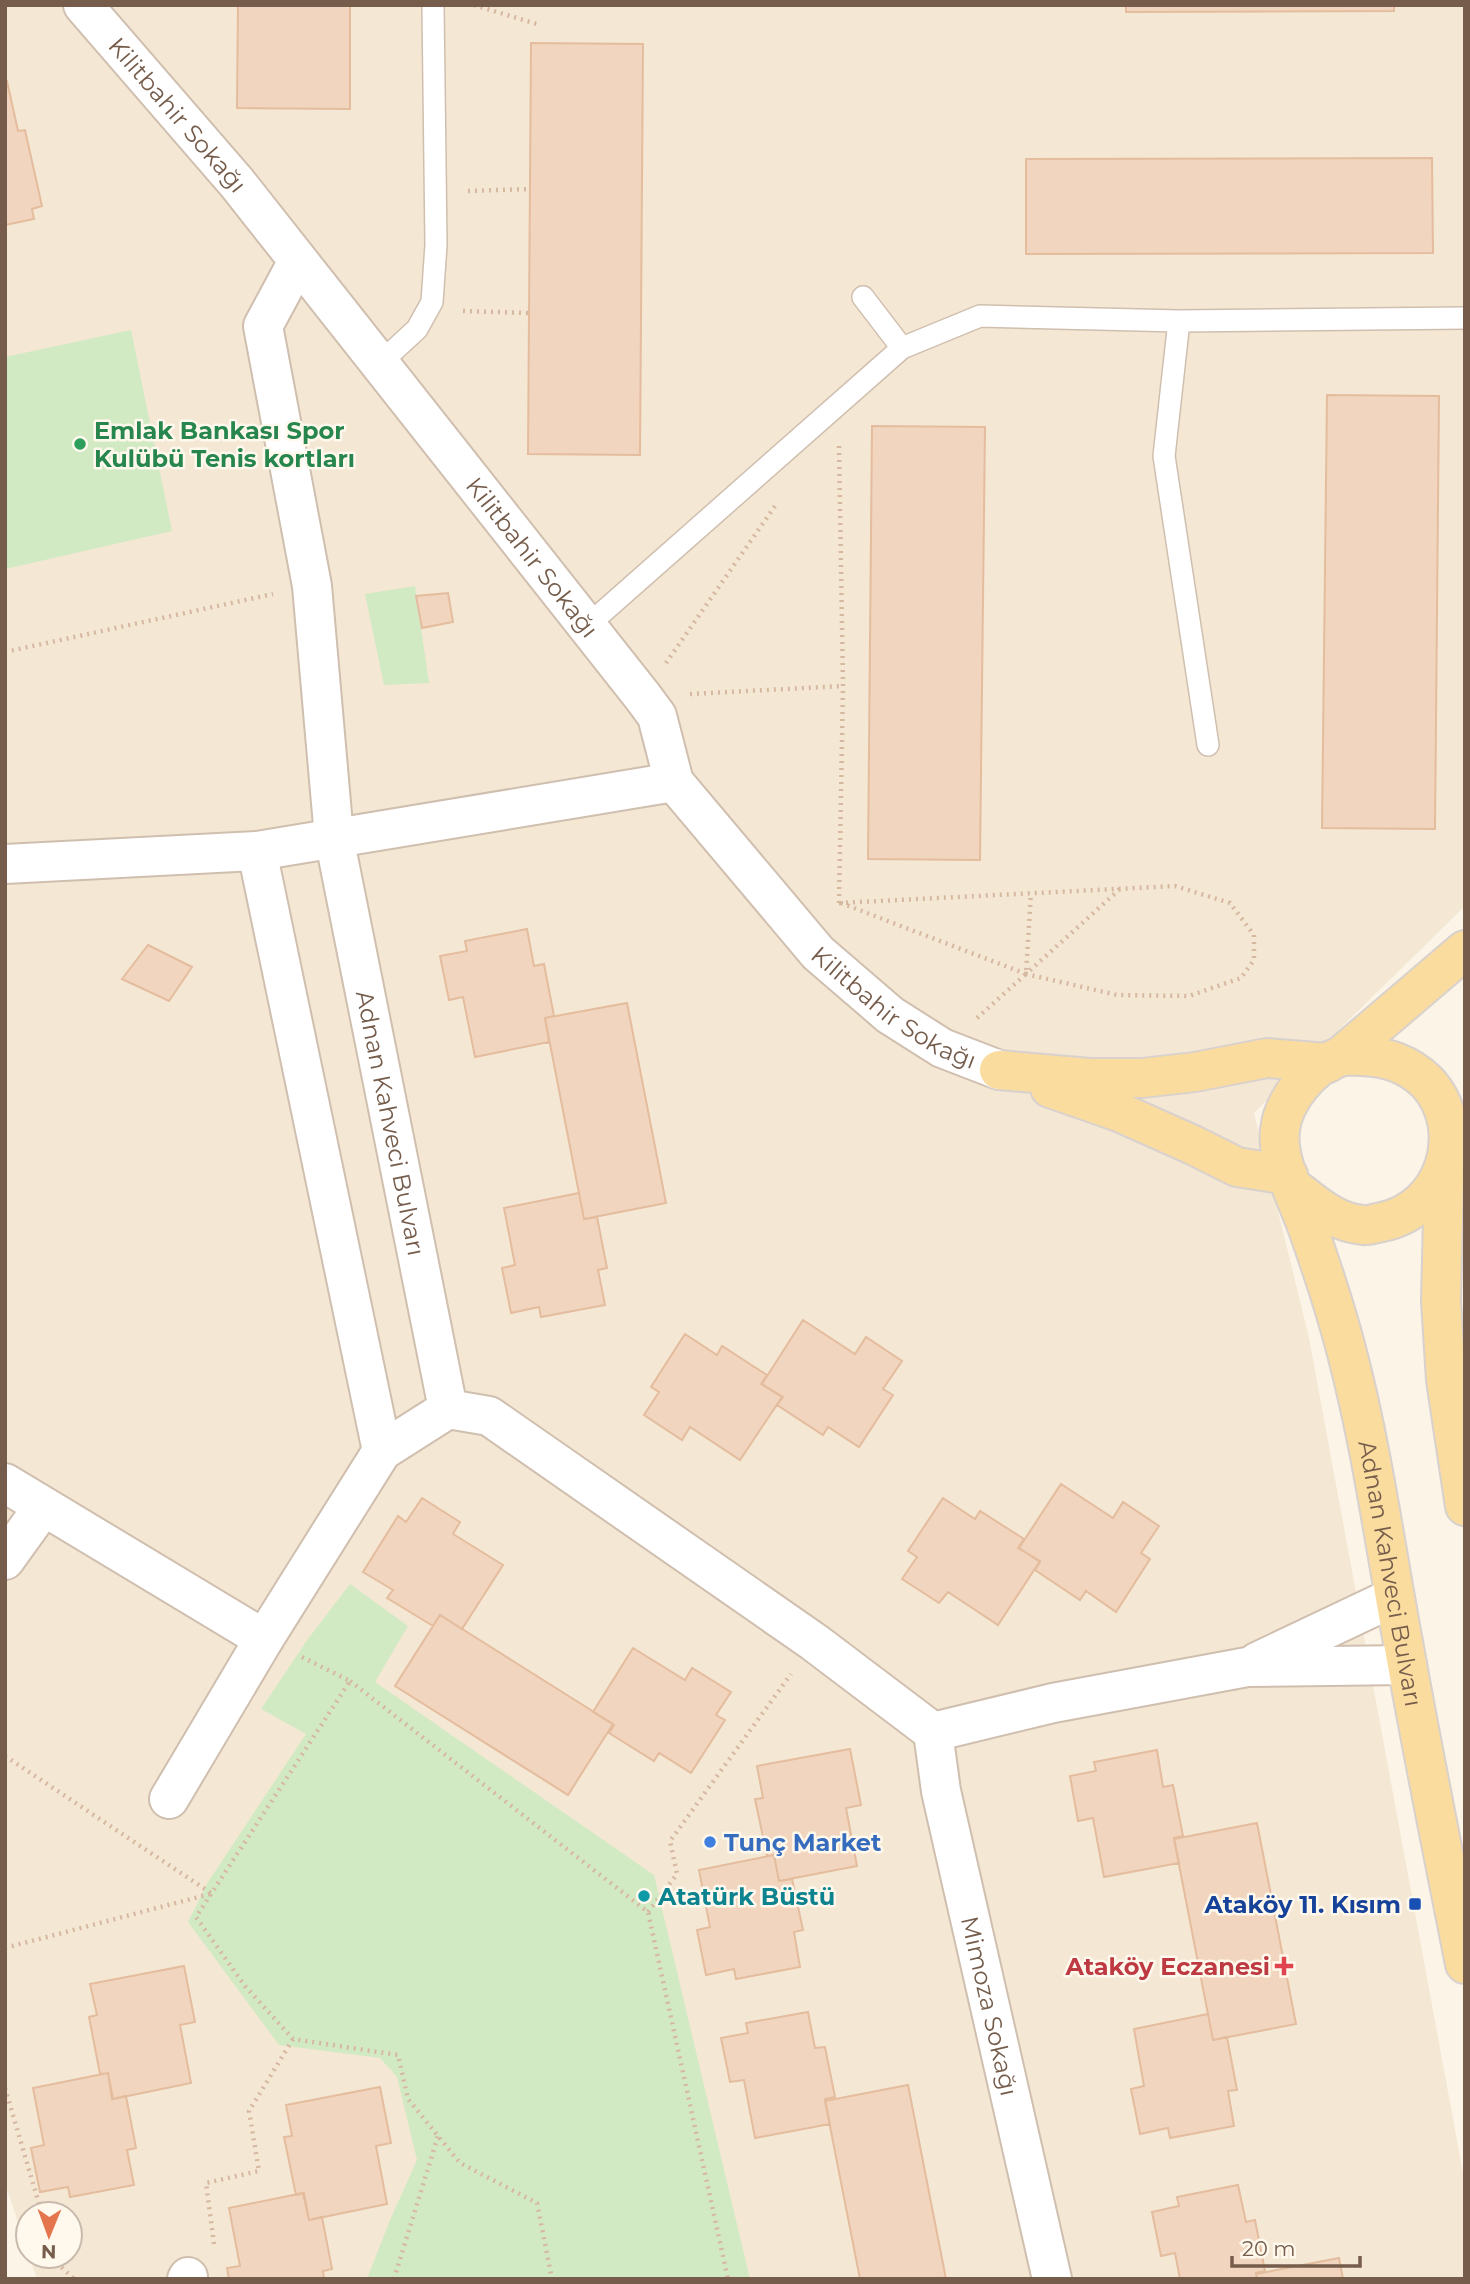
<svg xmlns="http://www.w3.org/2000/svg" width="1470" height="2284" font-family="Montserrat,sans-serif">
<rect width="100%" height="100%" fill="#fcf4e6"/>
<path fill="#f4e7d4" d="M 5,5 L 1465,5 L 1465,906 L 1254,1113 L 1309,1338 L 1465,2184 L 1465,2279 L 37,2279 L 29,2256 L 70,2256 L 70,2214 L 28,2214 L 28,2252 L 5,2183 Z"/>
<path fill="#d2eac4" d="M 131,330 L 172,531 L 5,569 L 5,357 Z
M 415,586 L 429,683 L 384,685 L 365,594 Z
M 350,1584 L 408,1626 L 375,1682 L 654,1875 L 750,2279 L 367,2279 L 390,2220 L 417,2160 L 397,2077 L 380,2058 L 279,2045 L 188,1922 L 208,1882 L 306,1734 L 261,1709 L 305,1643 Z"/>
<path fill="#f1d5be" stroke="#e4bc9e" stroke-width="2" d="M 238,5 L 350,5 L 350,109 L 237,108 Z
M 1126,5 L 1394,5 L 1394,11 L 1126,12 Z
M 531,43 L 643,44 L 640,455 L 528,454 Z
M 7,81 L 18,131 L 25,130 L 42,206 L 32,209 L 34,219 L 5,225 L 5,82 Z
M 1432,158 L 1433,253 L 1026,254 L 1026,159 Z
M 1327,395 L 1439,396 L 1435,829 L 1322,828 Z
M 872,426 L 985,427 L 980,860 L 868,859 Z
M 448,593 L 453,622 L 422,628 L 416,596 Z
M 527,929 L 534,966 L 544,964 L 554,1016 L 545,1018 L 549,1042 L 475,1057 L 463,997 L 449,1000 L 440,956 L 467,951 L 465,941 Z
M 148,945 L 192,967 L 169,1001 L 122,979 Z
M 627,1003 L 666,1203 L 584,1219 L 545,1018 Z
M 579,1193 L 584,1219 L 597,1217 L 607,1268 L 598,1270 L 605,1305 L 541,1317 L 539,1307 L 511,1313 L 502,1268 L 515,1265 L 504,1208 Z
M 803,1320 L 855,1354 L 866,1337 L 902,1361 L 883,1389 L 893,1395 L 859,1447 L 828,1427 L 823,1435 L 777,1405 L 783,1397 L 762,1384 Z
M 685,1334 L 717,1355 L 722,1346 L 767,1375 L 761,1384 L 782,1397 L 740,1460 L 690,1427 L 682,1440 L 644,1415 L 659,1392 L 651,1387 Z
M 1061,1484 L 1113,1518 L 1123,1502 L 1159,1526 L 1141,1553 L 1150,1559 L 1116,1612 L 1086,1591 L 1080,1600 L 1035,1570 L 1040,1562 L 1019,1548 Z
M 422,1498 L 460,1522 L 453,1534 L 503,1565 L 462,1629 L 440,1615 L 433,1626 L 387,1598 L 393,1590 L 363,1572 L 398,1516 L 406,1522 Z
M 943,1498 L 975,1519 L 980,1511 L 1024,1539 L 1018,1548 L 1040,1561 L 998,1625 L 948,1592 L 939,1603 L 902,1579 L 917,1557 L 908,1551 Z
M 440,1615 L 613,1724 L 568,1795 L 395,1686 Z
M 633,1648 L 685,1680 L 692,1668 L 731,1692 L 716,1715 L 725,1720 L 691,1773 L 659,1753 L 654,1761 L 609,1733 L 614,1725 L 593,1712 Z
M 850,1749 L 861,1805 L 846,1808 L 857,1866 L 779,1881 L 774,1855 L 767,1856 L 755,1799 L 763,1798 L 757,1766 Z
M 1157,1750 L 1163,1787 L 1173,1785 L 1183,1836 L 1174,1838 L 1179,1863 L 1104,1877 L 1093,1818 L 1078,1821 L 1070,1776 L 1096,1771 L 1094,1762 Z
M 1257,1823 L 1296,2024 L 1213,2040 L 1174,1839 Z
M 774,1855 L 779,1881 L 792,1879 L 803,1930 L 794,1932 L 800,1967 L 736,1979 L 734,1969 L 706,1975 L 697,1930 L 710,1927 L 699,1870 Z
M 184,1966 L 195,2022 L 180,2025 L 191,2083 L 113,2099 L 108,2073 L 100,2074 L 89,2017 L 97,2015 L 90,1984 Z
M 808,2012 L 815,2048 L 825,2047 L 835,2097 L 825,2099 L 830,2124 L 755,2138 L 744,2080 L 730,2082 L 721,2038 L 748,2033 L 746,2023 Z
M 1208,2014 L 1213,2040 L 1227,2037 L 1237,2090 L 1228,2091 L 1234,2126 L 1170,2138 L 1168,2128 L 1140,2134 L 1131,2089 L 1144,2086 L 1134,2029 Z
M 108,2073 L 112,2099 L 126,2096 L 136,2148 L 127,2150 L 134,2185 L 70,2197 L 68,2187 L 40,2192 L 31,2148 L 44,2145 L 33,2088 Z
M 908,2085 L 946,2279 L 860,2279 L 825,2101 Z
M 380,2087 L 391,2143 L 376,2146 L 387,2204 L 309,2220 L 304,2193 L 296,2195 L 284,2137 L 292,2136 L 286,2105 Z
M 1238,2185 L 1246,2222 L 1255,2220 L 1265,2271 L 1256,2273 L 1257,2279 L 1180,2279 L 1175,2253 L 1161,2256 L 1152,2212 L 1179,2206 L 1177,2197 Z
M 303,2193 L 309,2220 L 322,2217 L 332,2269 L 323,2271 L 324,2279 L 229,2279 L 227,2268 L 240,2266 L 229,2208 Z
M 1339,2258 L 1343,2279 L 1257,2279 L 1256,2274 Z"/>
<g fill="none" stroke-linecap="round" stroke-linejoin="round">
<g stroke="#d0bfaf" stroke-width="24">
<path id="service" d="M 863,297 L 902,348
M 1179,321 L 1164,456 L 1208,745
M 379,364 L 417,329 L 432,302 L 436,245 L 433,5
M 587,626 L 902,348 L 980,316 L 1179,321 L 1465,318"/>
</g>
<g stroke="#d0bfaf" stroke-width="42">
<g id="minor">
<path id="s1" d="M 83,5 L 237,183 L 643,697 L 657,716 L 674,782 L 818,953 L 890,1015 L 942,1048 L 999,1070"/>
<path id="s2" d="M 298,261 L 263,326 L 312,586 L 334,837 L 448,1409"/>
<path d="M 257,851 L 382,1451"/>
<path d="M 5,864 L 257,851 L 674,782"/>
<path d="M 5,1483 L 264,1639"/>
<path d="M 5,1560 L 43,1507"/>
<path d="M 1257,1662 L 1394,1597"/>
<path id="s3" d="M 933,1732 L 941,1791 L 1052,2279"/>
<path d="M 933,1732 L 1053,1703 L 1247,1667 L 1407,1665"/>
<path d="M 169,1799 L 264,1639 L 382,1451 L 448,1409 L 489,1416 L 814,1642 L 933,1732"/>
<path d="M 187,2279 L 188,2277"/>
</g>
</g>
<g stroke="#d8d1cd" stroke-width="42">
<g id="primary">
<path d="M 1341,1056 L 1465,950"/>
<path d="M 999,1070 L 1090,1078 L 1142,1078 L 1195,1072 L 1267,1058 L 1328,1063"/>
<path d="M 1050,1088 L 1119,1112 L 1193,1145 L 1237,1167 L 1288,1175"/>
<path d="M 1444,1175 L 1441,1301 L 1446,1380 L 1465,1506"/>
<path id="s4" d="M 1294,1188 C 1315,1204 1335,1223 1363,1225 C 1369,1226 1376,1223 1382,1222 C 1446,1209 1470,1129 1427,1082 C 1407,1063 1387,1057 1360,1056 C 1354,1056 1346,1055 1340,1057 C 1311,1065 1283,1101 1280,1130 C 1276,1160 1297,1198 1307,1226 C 1322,1268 1336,1310 1347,1353 C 1372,1448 1385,1546 1403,1642 C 1422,1750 1444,1857 1465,1964"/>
</g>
</g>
<path stroke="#d6b8a1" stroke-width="4.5" stroke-dasharray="2 5" stroke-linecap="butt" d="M 474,5 L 540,25
M 468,191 L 530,189
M 463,311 L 529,313
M 839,446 L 843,686 L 839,903
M 5,652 L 273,594
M 666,663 L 775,506
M 690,694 L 843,686
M 839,903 L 1175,886 L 1230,903 L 1254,935 L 1254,960 L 1241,978 L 1189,996 L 1117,995 L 1026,974 L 1121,888
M 841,903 L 1026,974
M 977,1018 L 1026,974 L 1031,893
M 302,1657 L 350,1681 L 196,1917 L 245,1986 L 293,2039 L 398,2055 L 408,2099 L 460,2163 L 537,2203 L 552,2279
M 350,1681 L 648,1912 L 728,2279
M 5,1756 L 211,1893
M 648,1912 L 677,1874 L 670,1841 L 791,1674
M 5,1948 L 210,1894
M 5,2088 L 42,2214
M 214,2244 L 206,2183 L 259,2171 L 249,2111 L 293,2039
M 54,2256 L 56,2262 L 74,2279
M 394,2279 L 438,2136"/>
<use href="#service" stroke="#fff" stroke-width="21"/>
<use href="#minor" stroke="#fff" stroke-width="38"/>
<use href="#primary" stroke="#fadc9f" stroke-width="38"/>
</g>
<circle fill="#2e9e5b" stroke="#fff8ec" stroke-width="2.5" cx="80" cy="444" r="7"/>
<circle fill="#3f7fe0" stroke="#fff8ec" stroke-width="2.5" cx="710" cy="1842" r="7"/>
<circle fill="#0f9aa8" stroke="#fff8ec" stroke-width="2.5" cx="644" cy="1896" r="7"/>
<rect fill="#1a4fb4" stroke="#fff8ec" stroke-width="2.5" x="1408" y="1897" width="14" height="14" rx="3.5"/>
<path fill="#e0444e" stroke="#fff8ec" stroke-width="2.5" d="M1280.5 1955.5h7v7h7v7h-7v7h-7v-7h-7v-7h7z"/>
<g text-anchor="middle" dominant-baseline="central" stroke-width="5" stroke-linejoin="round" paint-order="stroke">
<g font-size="24" fill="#755c4b" stroke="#fff8ec">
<text stroke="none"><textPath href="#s1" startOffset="145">Kilitbahir Sokağı</textPath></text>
<text stroke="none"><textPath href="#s1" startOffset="712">Kilitbahir Sokağı</textPath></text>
<text stroke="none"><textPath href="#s1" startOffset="1300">Kilitbahir Sokağı</textPath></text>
<text stroke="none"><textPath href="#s2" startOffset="882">Adnan Kahveci Bulvarı</textPath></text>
<text stroke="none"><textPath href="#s4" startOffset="928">Adnan Kahveci Bulvarı</textPath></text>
<text stroke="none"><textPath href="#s3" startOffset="280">Mimoza Sokağı</textPath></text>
</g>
<g font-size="24" font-weight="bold" fill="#27864d" stroke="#fff8ec" text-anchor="start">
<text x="94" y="430">Emlak Bankası Spor<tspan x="94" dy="28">Kulübü Tenis kortları</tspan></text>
</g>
<g font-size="24" font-weight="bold" fill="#366cbe" stroke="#fff8ec" text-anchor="start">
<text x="724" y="1842">Tunç Market</text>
</g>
<g font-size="24" font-weight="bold" fill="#0d838f" stroke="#fff8ec" text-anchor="start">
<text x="658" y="1896">Atatürk Büstü</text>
</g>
<g font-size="24" font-weight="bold" fill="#164399" stroke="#fff8ec" text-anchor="end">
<text x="1401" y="1904">Ataköy 11. Kısım</text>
</g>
<g font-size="24" font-weight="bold" fill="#be3a42" stroke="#fff8ec" text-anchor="end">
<text x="1270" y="1966">Ataköy Eczanesi</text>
</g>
</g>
<rect width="1470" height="2284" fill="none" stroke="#755c4b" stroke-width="14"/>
<g transform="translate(49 2235) rotate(181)"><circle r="33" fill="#fff8ec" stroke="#c8baac" stroke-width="2"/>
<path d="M0-5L12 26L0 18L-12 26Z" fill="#e4754d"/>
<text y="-10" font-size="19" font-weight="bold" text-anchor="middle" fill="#755c4b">N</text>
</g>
<path d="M1232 2256v10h128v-10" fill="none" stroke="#755c4b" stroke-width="3.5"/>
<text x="1242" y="2256" font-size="21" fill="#755c4b" stroke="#fff8ec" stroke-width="5" paint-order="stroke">20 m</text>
</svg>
